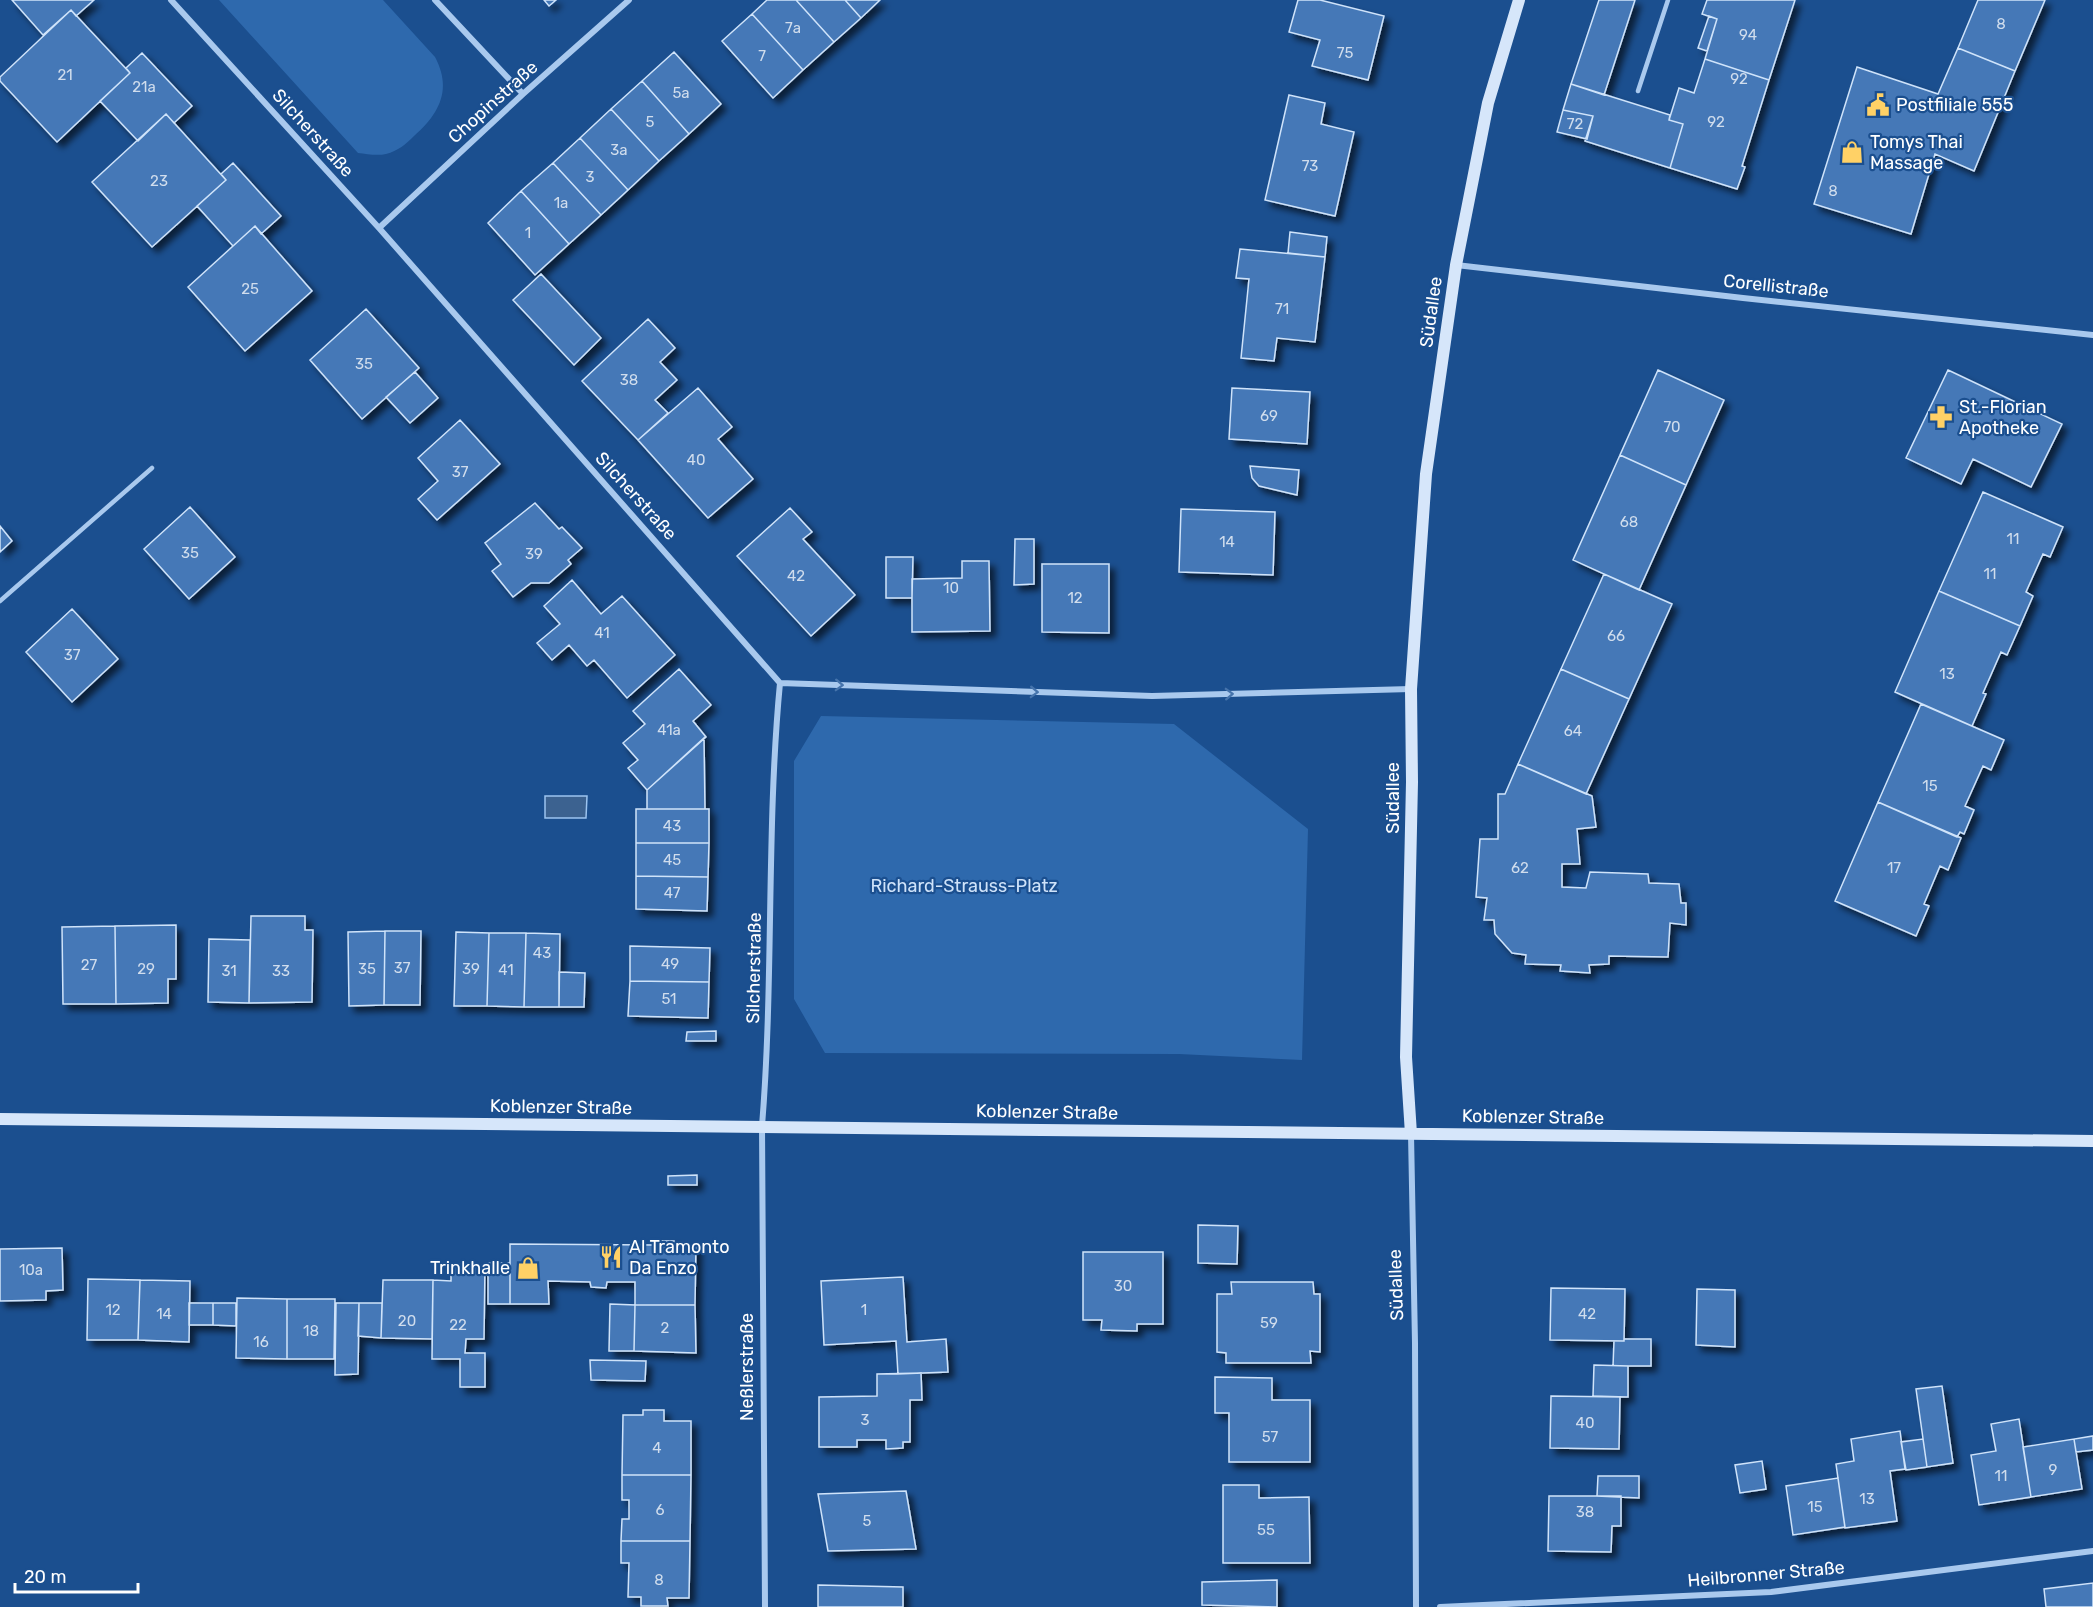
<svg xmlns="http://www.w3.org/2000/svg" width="2093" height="1607" font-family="Rubik,sans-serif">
<defs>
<filter id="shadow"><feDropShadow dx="5.5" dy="5.5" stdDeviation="3" flood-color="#0009"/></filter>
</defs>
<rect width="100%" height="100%" fill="#1b4f8f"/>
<path fill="#2e69ad" d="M 219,0 L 383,0 L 435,57 C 452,89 440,113 414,136 C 406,144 398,151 386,154 C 377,156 367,154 358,153 Z
M 821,716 L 1174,724 L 1308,829 L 1302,1060 L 1179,1054 L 825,1053 L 794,999 L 794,761 Z"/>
<path fill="#3c6290" stroke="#9cc4f0" stroke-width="1.5" d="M 545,796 L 587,796 L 586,818 L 545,818 Z"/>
<path fill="#4478b7" stroke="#cfe3fa" stroke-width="1.5" filter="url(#shadow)" d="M 12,0 L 94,0 L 76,16 L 71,10 L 43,35 Z
M 544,0 L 556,0 L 549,6 Z
M 767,0 L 796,0 L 834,42 L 803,70 L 752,14 Z
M 796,0 L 845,0 L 861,18 L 834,42 Z
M 845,0 L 880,0 L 861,18 Z
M 1298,0 L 1320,0 L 1384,16 L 1368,80 L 1312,66 L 1320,40 L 1289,32 Z
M 1599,0 L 1635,0 L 1604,95 L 1571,84 Z
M 1707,0 L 1795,0 L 1769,80 L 1705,59 L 1717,19 L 1702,14 Z
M 1978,0 L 2045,0 L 2015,71 L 1958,48 Z
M 71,10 L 130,73 L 57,142 L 0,81 L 0,77 Z
M 752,14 L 803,70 L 773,98 L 722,41 Z
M 1709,16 L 1717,19 L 1707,51 L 1698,48 Z
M 1958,48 L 2015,71 L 1974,171 L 1935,154 L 1911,234 L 1814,204 L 1857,67 L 1938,94 Z
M 674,52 L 721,104 L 689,134 L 642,81 Z
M 142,53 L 192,106 L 174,123 L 166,114 L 138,141 L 100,101 L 130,73 L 126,68 Z
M 1705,59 L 1769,80 L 1742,166 L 1745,167 L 1737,189 L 1670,168 L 1683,124 L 1669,120 L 1679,88 L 1694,93 Z
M 642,81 L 689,134 L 659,161 L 611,109 Z
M 1571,84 L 1670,115 L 1669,120 L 1683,124 L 1670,168 L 1585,141 L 1593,116 L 1563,110 Z
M 1289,95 L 1325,103 L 1321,124 L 1354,132 L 1335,216 L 1265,200 Z
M 611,109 L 659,161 L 628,190 L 580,138 Z
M 1563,110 L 1593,116 L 1587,139 L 1557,132 Z
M 166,114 L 226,180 L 152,247 L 92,182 Z
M 580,138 L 628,190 L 601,215 L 553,163 Z
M 233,163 L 281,216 L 261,234 L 255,226 L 233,246 L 197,206 L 226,180 L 221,174 Z
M 553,163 L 601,215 L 569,244 L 521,191 Z
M 521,191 L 569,244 L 535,275 L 488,223 Z
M 255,226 L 312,291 L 245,351 L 188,287 Z
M 1290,232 L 1327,237 L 1325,257 L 1288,253 Z
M 1240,249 L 1325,257 L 1315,342 L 1277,338 L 1274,361 L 1241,358 L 1249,279 L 1236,278 Z
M 541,274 L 601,338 L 574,365 L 513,300 Z
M 366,309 L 419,368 L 362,419 L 310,360 Z
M 648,319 L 675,348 L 660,362 L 677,380 L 655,400 L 668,413 L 638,440 L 582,381 Z
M 1658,370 L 1724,400 L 1686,485 L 1620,455 Z
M 1948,370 L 2062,424 L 2031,487 L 1973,459 L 1961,484 L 1906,458 Z
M 415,372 L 438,398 L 410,423 L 386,397 Z
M 698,388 L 732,427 L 718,439 L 753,479 L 708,518 L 638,440 Z
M 1232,388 L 1310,392 L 1307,444 L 1229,439 Z
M 460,420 L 500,464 L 437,520 L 418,499 L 438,481 L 418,458 Z
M 1620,455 L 1686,485 L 1639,590 L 1573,560 Z
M 1250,466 L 1299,470 L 1297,495 L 1259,486 L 1252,478 Z
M 1983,492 L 2063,527 L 2050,557 L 2043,554 L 2026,592 L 2033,596 L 2020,626 L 1939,591 Z
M 535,503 L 559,529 L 562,527 L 582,548 L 568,560 L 571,564 L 549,583 L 531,583 L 513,597 L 492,571 L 501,564 L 485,543 Z
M 190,507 L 235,557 L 189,599 L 144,549 Z
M 790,508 L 812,532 L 803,539 L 855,595 L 811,636 L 737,556 Z
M 1181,509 L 1275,512 L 1273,575 L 1179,572 Z
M 0,526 L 12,541 L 0,552 Z
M 1015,539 L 1034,539 L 1034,584 L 1014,585 Z
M 886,557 L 913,557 L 912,598 L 886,598 Z
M 962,561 L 989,561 L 990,631 L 912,632 L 912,579 L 962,578 Z
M 1042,564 L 1109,564 L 1109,633 L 1042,632 Z
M 1604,574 L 1672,604 L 1629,699 L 1561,669 Z
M 572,580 L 601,614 L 622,596 L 675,655 L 627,698 L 594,660 L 587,666 L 569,645 L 552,660 L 537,643 L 560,624 L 544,606 Z
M 1939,591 L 2020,626 L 2007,655 L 2001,652 L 1983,693 L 1986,694 L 1972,726 L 1895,692 Z
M 72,609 L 118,659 L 72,702 L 26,652 Z
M 679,669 L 711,705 L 693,721 L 706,737 L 647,790 L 628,768 L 638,760 L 623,743 L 645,724 L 633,711 Z
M 1561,669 L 1629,699 L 1586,794 L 1518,764 Z
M 1921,704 L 2004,740 L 1991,770 L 1983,766 L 1965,806 L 1974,810 L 1964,834 L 1960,832 L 1957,837 L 1878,802 Z
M 704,738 L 705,809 L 647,809 L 647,790 Z
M 1518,764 L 1592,796 L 1596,827 L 1577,829 L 1580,864 L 1562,864 L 1562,887 L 1586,888 L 1590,872 L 1648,874 L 1649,883 L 1679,884 L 1681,903 L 1686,903 L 1686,925 L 1670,923 L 1668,957 L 1609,956 L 1609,964 L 1589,965 L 1590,973 L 1560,971 L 1561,965 L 1525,964 L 1526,955 L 1512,953 L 1495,934 L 1494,920 L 1484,920 L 1487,898 L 1476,897 L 1480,839 L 1498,839 L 1498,794 L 1505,794 Z
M 1878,802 L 1961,838 L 1948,870 L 1940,866 L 1924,904 L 1929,906 L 1916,936 L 1835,901 Z
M 636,809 L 709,809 L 709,843 L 636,843 Z
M 636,843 L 709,843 L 708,877 L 636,876 Z
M 636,876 L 708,877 L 707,911 L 636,909 Z
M 251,916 L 305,916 L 305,930 L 313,930 L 312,1002 L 249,1003 Z
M 176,925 L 176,979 L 168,979 L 168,1003 L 116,1004 L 115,926 Z
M 115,926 L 116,1004 L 63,1004 L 62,927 Z
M 385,931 L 384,1005 L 349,1006 L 348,932 Z
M 385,931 L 421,931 L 420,1005 L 384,1005 Z
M 456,932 L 489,933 L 487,1006 L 454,1006 Z
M 489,933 L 526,933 L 524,1007 L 487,1006 Z
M 526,933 L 560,934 L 559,1007 L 524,1007 Z
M 209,939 L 250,940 L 249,1003 L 208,1002 Z
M 630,946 L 710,948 L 709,982 L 630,981 Z
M 559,972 L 585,973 L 584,1007 L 559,1007 Z
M 630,981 L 709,982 L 708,1018 L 628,1016 Z
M 716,1031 L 716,1041 L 686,1041 L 687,1032 Z
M 697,1175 L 697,1185 L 668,1185 L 668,1176 Z
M 1198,1225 L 1238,1226 L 1237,1264 L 1198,1263 Z
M 655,1241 L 674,1241 L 674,1245 L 696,1245 L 695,1305 L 635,1305 L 635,1282 L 607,1282 L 606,1288 L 591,1287 L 590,1282 L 548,1281 L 549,1304 L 510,1304 L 510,1244 L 655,1245 Z
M 62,1248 L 63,1290 L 46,1291 L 46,1300 L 0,1301 L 0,1249 Z
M 1083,1252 L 1163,1252 L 1163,1324 L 1137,1324 L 1137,1331 L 1101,1330 L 1102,1320 L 1083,1320 Z
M 488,1263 L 510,1263 L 510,1304 L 488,1304 Z
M 451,1264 L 485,1265 L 484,1339 L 466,1339 L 465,1353 L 485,1353 L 485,1387 L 460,1387 L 460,1359 L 432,1359 L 433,1280 L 451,1281 Z
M 903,1277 L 907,1342 L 946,1339 L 948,1372 L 898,1374 L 896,1341 L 824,1345 L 821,1281 Z
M 88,1279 L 140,1280 L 138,1340 L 87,1340 Z
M 140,1280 L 190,1281 L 189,1342 L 138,1340 Z
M 383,1280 L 433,1280 L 432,1339 L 381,1338 Z
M 1231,1282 L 1313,1282 L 1314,1294 L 1320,1294 L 1320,1352 L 1310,1351 L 1311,1363 L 1226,1363 L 1226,1353 L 1217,1352 L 1217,1294 L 1232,1294 Z
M 1551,1288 L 1625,1289 L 1624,1341 L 1550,1340 Z
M 1697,1289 L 1735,1290 L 1735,1347 L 1696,1345 Z
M 237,1298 L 287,1299 L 287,1359 L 236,1358 Z
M 287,1299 L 335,1299 L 334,1359 L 287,1359 Z
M 189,1303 L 213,1303 L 213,1325 L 189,1325 Z
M 213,1303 L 236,1303 L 236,1326 L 213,1325 Z
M 336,1303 L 359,1303 L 358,1374 L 335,1375 Z
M 359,1303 L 382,1303 L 381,1338 L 358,1336 Z
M 610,1304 L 635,1305 L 634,1351 L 609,1351 Z
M 635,1305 L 695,1305 L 696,1353 L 634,1351 Z
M 1624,1339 L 1651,1339 L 1651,1366 L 1613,1366 L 1614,1341 L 1624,1341 Z
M 590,1360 L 646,1361 L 645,1381 L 591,1380 Z
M 1594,1365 L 1628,1366 L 1628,1397 L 1593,1396 Z
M 921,1373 L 922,1400 L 910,1400 L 910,1442 L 903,1442 L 903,1448 L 886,1449 L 886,1440 L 857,1440 L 857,1447 L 819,1447 L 819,1397 L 877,1396 L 877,1374 Z
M 1215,1377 L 1272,1378 L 1272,1400 L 1310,1400 L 1310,1462 L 1229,1462 L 1229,1413 L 1215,1413 Z
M 1942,1386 L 1953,1463 L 1927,1467 L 1916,1389 Z
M 1551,1396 L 1620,1397 L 1619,1449 L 1550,1448 Z
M 643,1410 L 664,1410 L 664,1421 L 691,1421 L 691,1475 L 622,1475 L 623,1415 L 643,1415 Z
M 2019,1419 L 2031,1497 L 1979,1505 L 1971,1455 L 1996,1451 L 1991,1424 Z
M 1900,1431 L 1905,1469 L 1890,1471 L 1897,1521 L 1845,1528 L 1836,1464 L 1854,1461 L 1851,1439 Z
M 2093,1436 L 2093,1450 L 2076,1452 L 2074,1439 Z
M 1923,1439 L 1927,1467 L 1906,1470 L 1901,1442 Z
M 2074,1439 L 2082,1489 L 2031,1497 L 2023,1447 Z
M 1762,1461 L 1766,1489 L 1740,1493 L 1735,1465 Z
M 622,1475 L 691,1475 L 690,1541 L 621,1541 L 622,1519 L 629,1519 L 629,1500 L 622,1500 Z
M 1598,1476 L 1639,1476 L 1639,1498 L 1597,1496 Z
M 1838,1478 L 1845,1527 L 1793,1535 L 1786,1486 Z
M 1223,1485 L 1259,1485 L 1259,1498 L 1309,1497 L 1310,1563 L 1223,1563 Z
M 906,1491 L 916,1549 L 828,1551 L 818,1494 Z
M 1549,1496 L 1621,1496 L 1621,1526 L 1612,1526 L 1611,1552 L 1548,1551 Z
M 621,1541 L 690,1541 L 689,1598 L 667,1598 L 668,1606 L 641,1606 L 641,1597 L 628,1597 L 629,1563 L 621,1563 Z
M 1277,1580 L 1277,1607 L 1202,1605 L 1202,1582 Z
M 2093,1583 L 2093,1607 L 2046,1607 L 2044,1589 Z
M 818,1585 L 903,1587 L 903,1607 L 818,1607 Z"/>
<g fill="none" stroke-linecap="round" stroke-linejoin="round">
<path stroke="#a9c9ee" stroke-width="4.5" d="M 1638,91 L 1668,0
M 0,601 L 152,468"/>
<path stroke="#a9c9ee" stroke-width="6" d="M 171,0 L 379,228 L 780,683 C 766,830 774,979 762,1126 L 765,1607
M 435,0 L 523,94
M 379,228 L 523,94 L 629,0
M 1456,265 L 1743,298 L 2093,335
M 780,683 L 1152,696 L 1411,689
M 1411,1134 L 1415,1343 L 1416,1607
M 1440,1607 L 1771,1592 L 2093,1551"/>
<path stroke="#d6e6fa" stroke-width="12" d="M 0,1119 L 2093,1141
M 1411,1134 L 1406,1057 L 1412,782 L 1411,689 L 1426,474 L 1456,265 L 1488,103 L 1519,0"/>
</g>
<defs><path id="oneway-chevron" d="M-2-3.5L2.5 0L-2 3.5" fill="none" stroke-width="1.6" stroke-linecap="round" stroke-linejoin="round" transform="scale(1.5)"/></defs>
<g stroke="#4674ac">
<use href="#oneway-chevron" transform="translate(839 685) rotate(2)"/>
<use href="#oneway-chevron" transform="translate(1034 692) rotate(2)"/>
<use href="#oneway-chevron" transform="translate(1229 694) rotate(-2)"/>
</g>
<defs>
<g id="civic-bare" transform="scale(1.8)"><path d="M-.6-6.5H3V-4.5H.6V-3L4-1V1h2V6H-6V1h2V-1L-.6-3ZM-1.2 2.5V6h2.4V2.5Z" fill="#ffd166" stroke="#1b4f8f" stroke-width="2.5" paint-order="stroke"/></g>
<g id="shop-bare" transform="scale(1.8)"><path d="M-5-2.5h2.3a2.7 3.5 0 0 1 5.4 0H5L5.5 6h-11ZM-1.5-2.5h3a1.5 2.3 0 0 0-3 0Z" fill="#ffd166" stroke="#1b4f8f" stroke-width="2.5" paint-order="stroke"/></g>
<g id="pharmacy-bare" transform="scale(1.8)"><path d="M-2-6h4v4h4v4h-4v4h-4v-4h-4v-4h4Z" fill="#ffd166" stroke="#1b4f8f" stroke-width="2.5" paint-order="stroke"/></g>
<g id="restaurant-bare" transform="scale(1.8)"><path d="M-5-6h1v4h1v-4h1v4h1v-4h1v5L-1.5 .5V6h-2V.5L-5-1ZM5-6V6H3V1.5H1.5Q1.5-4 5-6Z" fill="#ffd166" stroke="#1b4f8f" stroke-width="2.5" paint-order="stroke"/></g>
</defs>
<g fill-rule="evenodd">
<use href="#civic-bare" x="1878" y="105"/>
<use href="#shop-bare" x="1852" y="152"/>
<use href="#pharmacy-bare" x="1941" y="417"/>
<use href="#restaurant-bare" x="611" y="1257"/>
<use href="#shop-bare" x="528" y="1268"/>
</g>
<g text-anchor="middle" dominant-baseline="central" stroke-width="4.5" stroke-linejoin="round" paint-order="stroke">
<g font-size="15" fill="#d0dded">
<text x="2001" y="24">8</text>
<text x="793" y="28">7a</text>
<text x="1748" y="35">94</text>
<text x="1345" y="53">75</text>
<text x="762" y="56">7</text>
<text x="65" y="75">21</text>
<text x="1739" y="79">92</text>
<text x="144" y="87">21a</text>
<text x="681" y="93">5a</text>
<text x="650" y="122">5</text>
<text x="1716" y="122">92</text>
<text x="1575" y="124">72</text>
<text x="619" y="150">3a</text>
<text x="1310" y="166">73</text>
<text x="590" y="177">3</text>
<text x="159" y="181">23</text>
<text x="1833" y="191">8</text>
<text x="561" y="203">1a</text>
<text x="528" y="233">1</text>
<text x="250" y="289">25</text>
<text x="1282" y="309">71</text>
<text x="364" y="364">35</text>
<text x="629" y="380">38</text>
<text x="1269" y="416">69</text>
<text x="1672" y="427">70</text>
<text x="696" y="460">40</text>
<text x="460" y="472">37</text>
<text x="1629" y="522">68</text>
<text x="2013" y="539">11</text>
<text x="1227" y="542">14</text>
<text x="190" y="553">35</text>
<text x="534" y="554">39</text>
<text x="1990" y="574">11</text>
<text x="796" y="576">42</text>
<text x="951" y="588">10</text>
<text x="1075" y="598">12</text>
<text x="602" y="633">41</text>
<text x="1616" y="636">66</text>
<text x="72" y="655">37</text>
<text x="1947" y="674">13</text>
<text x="669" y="730">41a</text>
<text x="1573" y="731">64</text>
<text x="1930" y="786">15</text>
<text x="672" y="826">43</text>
<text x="672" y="860">45</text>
<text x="1520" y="868">62</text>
<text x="1894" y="868">17</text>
<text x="672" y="893">47</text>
<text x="542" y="953">43</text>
<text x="670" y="964">49</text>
<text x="89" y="965">27</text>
<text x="402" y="968">37</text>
<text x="146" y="969">29</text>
<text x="367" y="969">35</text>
<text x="471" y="969">39</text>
<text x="506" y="970">41</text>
<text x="229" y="971">31</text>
<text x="281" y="971">33</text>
<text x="669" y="999">51</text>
<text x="31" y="1270">10a</text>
<text x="1123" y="1286">30</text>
<text x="113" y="1310">12</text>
<text x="864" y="1310">1</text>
<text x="164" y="1314">14</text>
<text x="1587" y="1314">42</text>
<text x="407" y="1321">20</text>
<text x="1269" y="1323">59</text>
<text x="458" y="1325">22</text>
<text x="665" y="1328">2</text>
<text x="311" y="1331">18</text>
<text x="261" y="1342">16</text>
<text x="865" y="1420">3</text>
<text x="1585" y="1423">40</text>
<text x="1270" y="1437">57</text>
<text x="657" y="1448">4</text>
<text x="2053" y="1470">9</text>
<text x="2001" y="1476">11</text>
<text x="1867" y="1499">13</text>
<text x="1815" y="1507">15</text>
<text x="660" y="1510">6</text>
<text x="1585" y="1512">38</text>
<text x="867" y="1521">5</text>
<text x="1266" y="1530">55</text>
<text x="659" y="1580">8</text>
</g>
<g font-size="18" fill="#fff" stroke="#1b4f8f">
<text transform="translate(493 102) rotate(-42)">Chopinstraße</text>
<text transform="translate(313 133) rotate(48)">Silcherstraße</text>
<text transform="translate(1776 286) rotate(6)">Corellistraße</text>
<text transform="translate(1431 312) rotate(-82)">Südallee</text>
<text transform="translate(636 496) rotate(48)">Silcherstraße</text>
<text transform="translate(1393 798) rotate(-90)">Südallee</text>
<text transform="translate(754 968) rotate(-89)">Silcherstraße</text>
<text transform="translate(561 1107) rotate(1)">Koblenzer Straße</text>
<text transform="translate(1047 1112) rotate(1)">Koblenzer Straße</text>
<text transform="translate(1533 1117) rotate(1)">Koblenzer Straße</text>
<text transform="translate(1396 1285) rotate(-92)">Südallee</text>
<text transform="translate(747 1367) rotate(-90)">Neßlerstraße</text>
<text transform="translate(1766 1574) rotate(-5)">Heilbronner Straße</text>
</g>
<g font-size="18" fill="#fff" stroke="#1b4f8f" text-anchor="start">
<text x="1896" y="105">Postfiliale 555</text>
<text x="1870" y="142">Tomys Thai<tspan x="1870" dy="21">Massage</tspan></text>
<text x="1959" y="407">St.-Florian<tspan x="1959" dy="21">Apotheke</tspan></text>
<text x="629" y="1247">Al Tramonto<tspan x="629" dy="21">Da Enzo</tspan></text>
<text x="510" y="1268" text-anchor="end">Trinkhalle</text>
</g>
<g font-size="18" fill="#cfe3fa" stroke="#1b4f8f">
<text x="964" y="886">Richard-Strauss-Platz</text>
</g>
</g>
<path d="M15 1583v9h123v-9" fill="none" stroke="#ffffff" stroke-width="3"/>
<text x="24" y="1583" font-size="18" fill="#ffffff" stroke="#1b4f8f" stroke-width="4.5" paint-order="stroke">20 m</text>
</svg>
